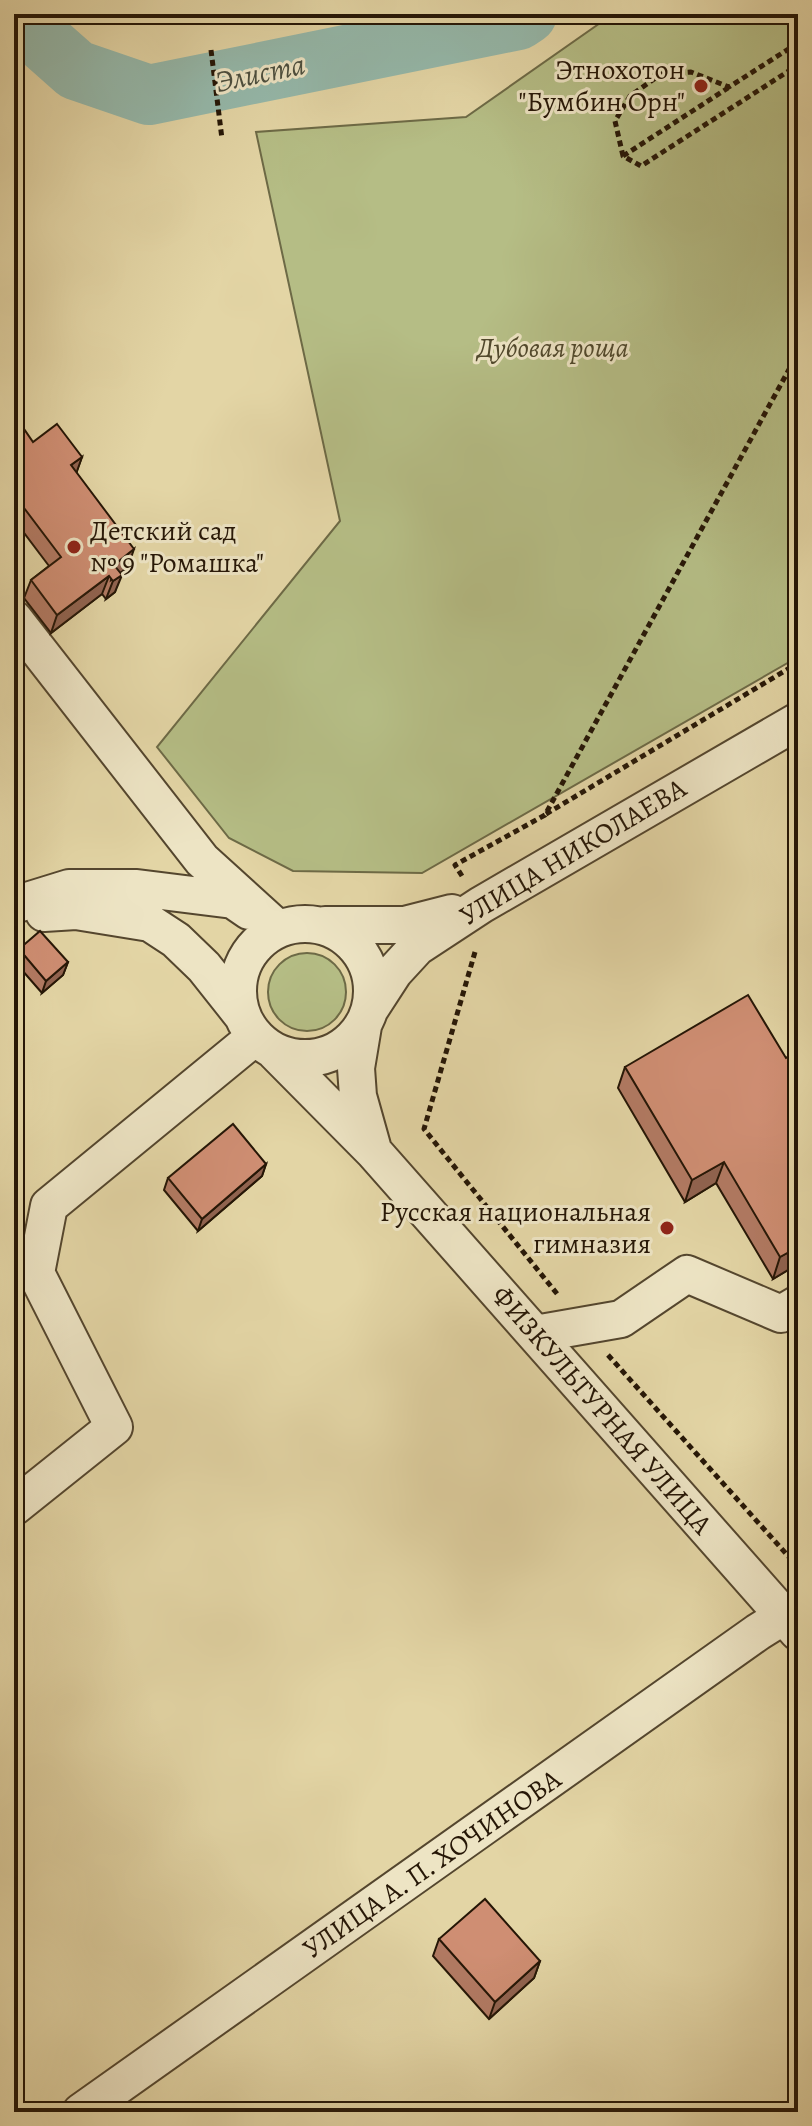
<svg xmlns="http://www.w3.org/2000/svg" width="812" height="2126" font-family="Alegreya,serif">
<rect width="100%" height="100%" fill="#e3d5a5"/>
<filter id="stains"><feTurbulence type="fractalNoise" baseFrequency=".0025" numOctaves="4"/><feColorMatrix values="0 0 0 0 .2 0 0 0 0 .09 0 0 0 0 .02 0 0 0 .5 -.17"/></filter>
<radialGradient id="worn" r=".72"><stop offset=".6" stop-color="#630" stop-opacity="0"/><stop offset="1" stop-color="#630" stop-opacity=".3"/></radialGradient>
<path fill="#b5bd85" stroke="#6d6a46" stroke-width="2" d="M 613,14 L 798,14 L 798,657 L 422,873 L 293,871 L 229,838 L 157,747 L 340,521 L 256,132 L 466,117 Z
M268 992a39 39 0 1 1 78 0a39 39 0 1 1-78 0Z"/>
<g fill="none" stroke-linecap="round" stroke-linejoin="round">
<path stroke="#95b8aa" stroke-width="60" d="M 14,15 L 76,70 L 149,95 L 518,20 L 527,14"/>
<g stroke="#54462e" stroke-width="40">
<path id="minor" d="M 14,619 L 202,860 L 278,929
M 14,905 L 69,888 L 137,888 L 233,900 L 249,911
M 44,913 L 76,911 L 150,923 L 176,940 L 204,967 L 242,1015
M238 991a67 67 0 1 1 134 0a67 67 0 1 1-134 0Z
M 325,925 L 405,925 L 452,913
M 370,1009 L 394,972 L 417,947 L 481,905 L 798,721
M 363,1026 L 356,1068 L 358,1096 L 372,1146
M 275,1052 L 374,1152 L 798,1632
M 535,1334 L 621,1319 L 687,1274 L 781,1314 L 798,1304
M 14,1507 L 114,1427 L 36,1273 L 49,1206 L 255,1037
M 81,2112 L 758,1632 L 798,1607"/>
</g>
<path stroke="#251606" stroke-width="5" stroke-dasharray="6 4" stroke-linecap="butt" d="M 798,43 L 729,87 L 691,72 L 661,74 L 630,96 L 615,121 L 623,156 L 641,166 L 798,65
M 211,50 L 222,139
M 623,156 L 728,88
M 546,814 L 798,663
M 462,876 L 455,865 L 545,815 L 798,353
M 475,952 L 424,1129 L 558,1295
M 608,1355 L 798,1567"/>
<use href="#minor" stroke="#ede4c4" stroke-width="36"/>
</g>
<path fill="#b27a63" stroke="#251606" stroke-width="2" d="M 14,436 L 82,457 L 76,473 L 128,567 L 120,573 L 115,592 L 106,599 L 102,594 L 51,633 L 24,598 L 31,580 L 49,566 L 18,525 L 14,528 Z
M 19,949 L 68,962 L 63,975 L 42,993 L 14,961 Z
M 798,1051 L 798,1264 L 773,1279 L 716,1183 L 685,1202 L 618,1088 L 625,1067 L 786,1058 Z
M 266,1164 L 262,1176 L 198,1231 L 164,1190 L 168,1178 Z
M 439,1939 L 540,1961 L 534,1978 L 489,2019 L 433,1956 Z"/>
<path fill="#916350" stroke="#251606" stroke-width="2" d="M 82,457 L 76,474 L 71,465 Z
M 24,508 L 18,525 L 14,528 L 14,515 Z
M 134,549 L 128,567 L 111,580 L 114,565 Z
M 122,575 L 115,592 L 106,599 L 113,581 Z
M 109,576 L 102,594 L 51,633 L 57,615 Z
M 68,962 L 63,975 L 42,993 L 46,981 Z
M 22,1000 L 17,1012 L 14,1015 L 14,1006 Z
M 724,1162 L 716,1183 L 685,1202 L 692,1180 Z
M 266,1164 L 262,1176 L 198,1231 L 202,1219 Z
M 798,1247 L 798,1264 L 773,1279 L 780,1257 Z
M 540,1961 L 534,1978 L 489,2019 L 495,2002 Z"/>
<path fill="#cf8e73" stroke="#251606" stroke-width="2" d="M 57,424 L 82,457 L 71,465 L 134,549 L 114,565 L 122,575 L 113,581 L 109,576 L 57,615 L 31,580 L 61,557 L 24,508 L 14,515 L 14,436 L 24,429 L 33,442 Z
M 40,931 L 68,962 L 46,981 L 19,949 Z
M 14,990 L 22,1000 L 14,1006 Z
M 748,995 L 786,1058 L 798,1051 L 798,1247 L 780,1257 L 724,1162 L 692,1180 L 625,1067 Z
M 233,1124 L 266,1164 L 202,1219 L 168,1178 Z
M 485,1899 L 540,1961 L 495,2002 L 439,1939 Z"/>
<g fill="#8f2418" stroke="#ede4c4" stroke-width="3">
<circle cx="701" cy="86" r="8"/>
<circle cx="74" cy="547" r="8"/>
<circle cx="667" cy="1228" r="8"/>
</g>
<g text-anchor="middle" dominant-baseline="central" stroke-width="6" stroke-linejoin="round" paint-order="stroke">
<g font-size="28" fill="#251606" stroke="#ede4c4" text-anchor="end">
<text x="685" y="70">Этнохотон<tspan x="685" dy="32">"Бумбин Орн"</tspan></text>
<text x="90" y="531" text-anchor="start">Детский сад<tspan x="90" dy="32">№ 9 "Ромашка"</tspan></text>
<text x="651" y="1212">Русская национальная<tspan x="651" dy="32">гимназия</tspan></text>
</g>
<g font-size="28" font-style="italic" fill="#50482c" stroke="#ede4c4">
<text x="553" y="348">Дубовая роща</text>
</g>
<g font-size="28" fill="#251606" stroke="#ede4c4">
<text transform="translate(573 852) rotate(-31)">УЛИЦА НИКОЛАЕВА</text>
<text transform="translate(602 1410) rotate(49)">ФИЗКУЛЬТУРНАЯ УЛИЦА</text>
<text transform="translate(432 1864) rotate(-35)">УЛИЦА А. П. ХОЧИНОВА</text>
</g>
<g font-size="30" font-style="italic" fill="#4c4f3f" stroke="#ede4c4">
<text transform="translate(260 73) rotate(-12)">Элиста</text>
</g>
</g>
<rect width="812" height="2126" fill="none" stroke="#e3d5a5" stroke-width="48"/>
<rect x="16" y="16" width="780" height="2094" fill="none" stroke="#251606" stroke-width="4"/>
<rect x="24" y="24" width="764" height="2078" fill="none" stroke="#251606" stroke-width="2"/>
<rect width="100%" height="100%" filter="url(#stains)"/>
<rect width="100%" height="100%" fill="url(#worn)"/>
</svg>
